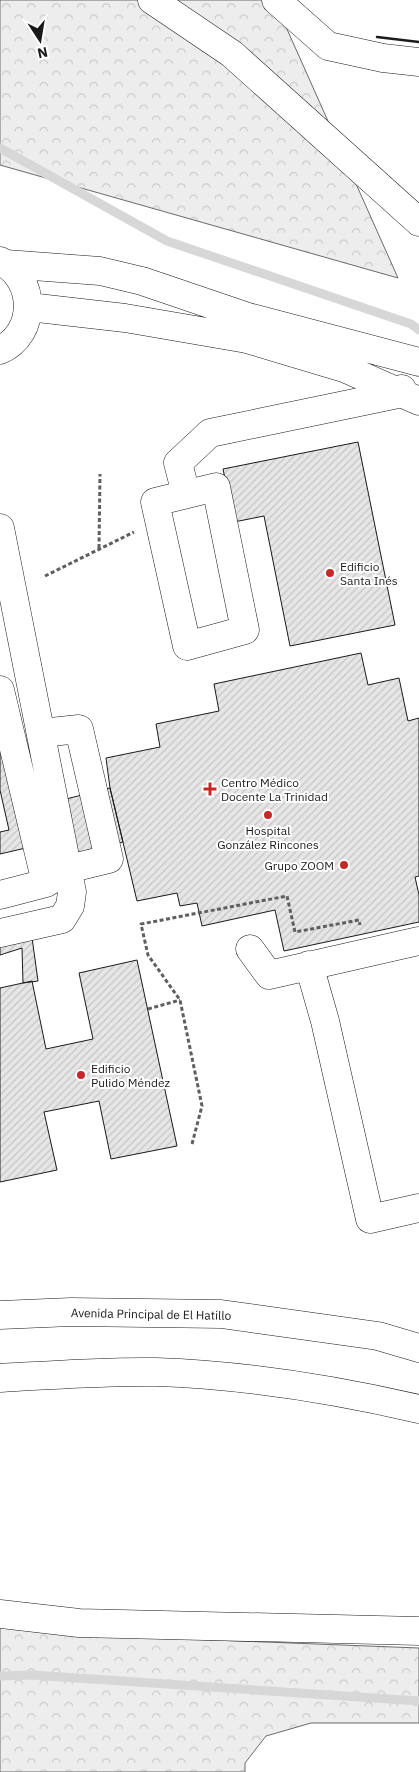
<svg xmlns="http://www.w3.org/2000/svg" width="419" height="1772" font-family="'IBM Plex Sans',sans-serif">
<defs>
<pattern id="forest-crowns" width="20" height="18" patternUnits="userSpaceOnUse" patternTransform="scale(1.25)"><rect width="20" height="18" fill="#ededed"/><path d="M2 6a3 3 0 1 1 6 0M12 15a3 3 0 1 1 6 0" fill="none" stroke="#cbcbcb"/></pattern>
<pattern id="building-hatch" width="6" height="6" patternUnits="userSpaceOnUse" patternTransform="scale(1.25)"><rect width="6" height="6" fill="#e6e6e6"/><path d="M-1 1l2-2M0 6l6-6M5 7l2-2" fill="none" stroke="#c5c5c5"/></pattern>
</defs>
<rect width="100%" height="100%" fill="#fff"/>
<path fill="url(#forest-crowns)" stroke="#6a6a6a" d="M 0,0 L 274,0 L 398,278 L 0,165 Z
M 0,1626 L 84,1635 L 419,1648 L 419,1723 L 311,1723 L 266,1736 L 245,1763 L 245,1772 L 0,1772 Z"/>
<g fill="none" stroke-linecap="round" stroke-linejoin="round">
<path stroke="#d7d7d7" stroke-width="9" d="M 0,148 L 167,241 L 411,324 L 419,330
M 0,1676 L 32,1675 L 419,1701"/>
</g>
<path fill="url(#building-hatch)" stroke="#1a1a1a" d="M 358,442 L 395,625 L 290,646 L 264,516 L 234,522 L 223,469 Z
M 361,653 L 368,685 L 399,678 L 408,721 L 419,718 L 419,876 L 415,877 L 419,895 L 419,922 L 284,951 L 275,910 L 202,926 L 197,903 L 180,906 L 177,893 L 137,901 L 110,788 L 106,758 L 160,747 L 156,724 L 219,711 L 214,684 Z
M 0,739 L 26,825 L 66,799 L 110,788 L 123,842 L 77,853 L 73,837 L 0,854 L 0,832 L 9,830 L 0,790 Z
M 29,916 L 38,981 L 23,983 L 22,948 L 0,955 L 0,923 Z
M 137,960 L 177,1146 L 111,1159 L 99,1101 L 44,1112 L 57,1170 L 0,1182 L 0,988 L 32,981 L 46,1049 L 93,1039 L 79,973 Z"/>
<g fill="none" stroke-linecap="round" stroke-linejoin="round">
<g stroke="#1a1a1a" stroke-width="29">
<path id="minor" d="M 152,0 L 232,54 L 419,222
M 276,0 L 328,46 L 383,58 L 419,62
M 0,261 C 37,278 37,334 0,350
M 6,264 L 100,271 L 142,281 L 248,317 L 419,362
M 29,307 L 125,318 L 247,339 L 344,368 L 419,401
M 216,487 L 245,630 L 187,646 L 155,502 Z
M 186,494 L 178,463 L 210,433 L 398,394 L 402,389
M 0,528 L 72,892 L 70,906 L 62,919 L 0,933
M 0,690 L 46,883
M 0,895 L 46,883 L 68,869 L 109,859 L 79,729 L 41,733
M 250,949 L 269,975 L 419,941
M 309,965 L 325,1021 L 370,1219 L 419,1208
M 0,1614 L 79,1623 L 419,1631"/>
</g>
<g stroke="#1a1a1a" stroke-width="29">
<path id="major" d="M 0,1315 L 71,1312 L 221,1314 L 378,1336 L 419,1348
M 0,1378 C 51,1375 104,1371 156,1372 C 245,1375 332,1389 419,1409"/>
</g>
<path stroke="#5f5f5f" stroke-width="3" stroke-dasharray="4 2.5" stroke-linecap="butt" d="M 99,548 L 100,474
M 45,576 L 134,532
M 148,1009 L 180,1000
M 192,1144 L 202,1106 L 180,1000 L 148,955 L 141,924 L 287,896 L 295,932 L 359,920 L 360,925"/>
<use href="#minor" stroke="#fff" stroke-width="28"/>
<use href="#major" stroke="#fff" stroke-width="28"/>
<path stroke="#1a1a1a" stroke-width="2.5" d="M 377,37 L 419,42"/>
</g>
<g fill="#c62828" stroke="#fff" stroke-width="2">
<circle cx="330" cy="573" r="5"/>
<path d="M207.5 781.5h5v5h5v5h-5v5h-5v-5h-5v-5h5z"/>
<circle cx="268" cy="815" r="5"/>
<circle cx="344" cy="865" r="5"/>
<circle cx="81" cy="1075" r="5"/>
</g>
<g text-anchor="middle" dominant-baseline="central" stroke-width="4" stroke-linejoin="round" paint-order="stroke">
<g font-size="12" fill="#1a1a1a" stroke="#fff" text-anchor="start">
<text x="340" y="566">Edificio<tspan x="340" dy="14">Santa Inés</tspan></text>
<text x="221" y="782">Centro Médico<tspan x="221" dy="14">Docente La Trinidad</tspan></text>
<text x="268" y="830" text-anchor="middle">Hospital<tspan x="268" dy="14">González Rincones</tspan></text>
<text x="334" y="865" text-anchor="end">Grupo ZOOM</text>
<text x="91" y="1068">Edificio<tspan x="91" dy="14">Pulido Méndez</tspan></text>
</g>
<g font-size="12" fill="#1a1a1a" stroke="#fff">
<text transform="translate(151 1314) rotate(1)">Avenida Principal de El Hatillo</text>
</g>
</g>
<g transform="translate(40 40) rotate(168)" stroke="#ffffff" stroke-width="4" paint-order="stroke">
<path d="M0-4L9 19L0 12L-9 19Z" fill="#1a1a1a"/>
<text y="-8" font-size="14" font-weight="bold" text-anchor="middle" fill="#1a1a1a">N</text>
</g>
</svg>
